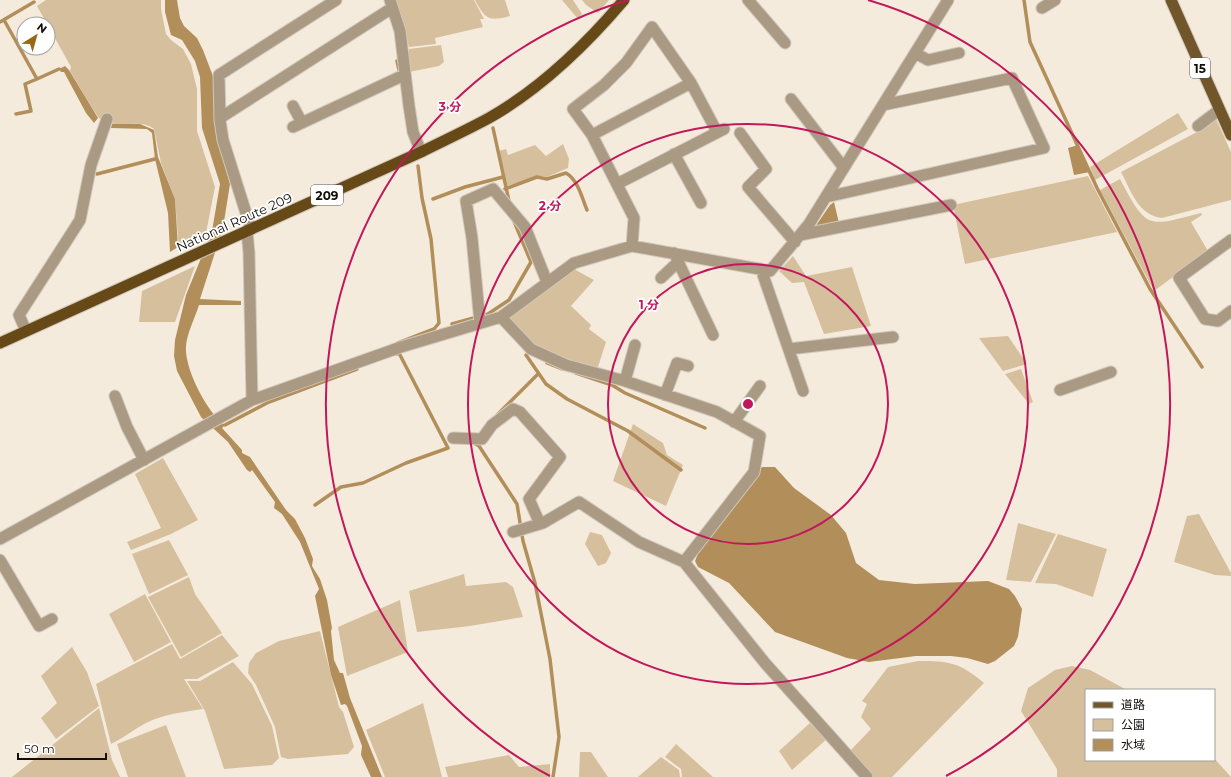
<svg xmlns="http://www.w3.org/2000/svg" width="1231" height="777" font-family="Montserrat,'Noto Sans JP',sans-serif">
<rect width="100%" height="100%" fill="#f5ebdd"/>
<path fill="#d6bf9d" d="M 46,0 L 161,0 L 161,9 L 166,34 L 171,40 L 183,49 L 191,64 L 197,89 L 197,131 L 215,187 L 205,238 L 179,250 L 175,199 L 161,163 L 154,129 C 139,117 116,131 100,119 C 94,113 76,80 70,71 L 71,67 L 37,6 Z
M 395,0 L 474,0 L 484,19 L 480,19 L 483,27 L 435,38 L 436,44 L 409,47 Z
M 475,0 L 505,0 L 510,16 C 489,22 485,19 475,0 Z
M 562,0 L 573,0 L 582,14 L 578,19 Z
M 582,0 L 609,0 L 598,13 L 586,5 Z
M 441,45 L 444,62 L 439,66 L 409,72 L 409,49 Z
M 1178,113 L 1188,129 L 1095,180 L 1090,167 Z
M 1216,119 L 1231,152 L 1231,200 L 1162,218 C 1138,215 1131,191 1121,172 L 1197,132 Z
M 563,144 L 569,159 L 568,168 L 547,177 L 542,176 L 506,186 L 499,151 L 506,149 L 508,155 L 535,145 L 546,156 Z
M 1088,176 L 1117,232 L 965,264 L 953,205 Z
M 1120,179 C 1147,230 1147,227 1201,213 L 1202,215 L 1191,222 L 1208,251 L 1154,291 L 1100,190 Z
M 793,256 L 806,276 L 852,267 L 871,326 L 824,334 L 804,282 L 792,283 L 779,271 Z
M 195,266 L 175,322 L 139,322 L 142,291 Z
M 572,268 L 594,280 L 571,306 L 591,325 L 589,329 L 606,342 L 597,370 L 566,362 L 534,347 L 506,318 Z
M 1008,336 L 1027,364 L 1003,371 L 979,338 Z
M 1021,369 L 1033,402 L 1029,404 L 1005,374 Z
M 633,424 L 663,443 L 667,455 L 683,465 L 666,506 L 613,481 Z
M 163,458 L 198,520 L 171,534 L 131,550 L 127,542 L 161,528 L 135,474 Z
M 1199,514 L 1231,573 L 1231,576 L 1215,575 L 1174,562 L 1187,516 Z
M 1018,523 L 1056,534 L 1031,582 L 1006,580 Z
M 590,532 L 602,535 L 611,553 L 606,563 L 598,566 L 585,544 Z
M 1058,534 L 1107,549 L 1093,597 L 1056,584 L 1035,583 Z
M 169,540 L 188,575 L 149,594 L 132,554 Z
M 464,574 L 466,586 L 506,582 L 513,587 L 523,617 L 470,626 L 417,632 L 409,591 Z
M 189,577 L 195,594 L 222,633 L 181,657 L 148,597 Z
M 145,594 L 171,642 L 134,662 L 109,614 Z
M 400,600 L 408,652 L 347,676 L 338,627 Z
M 320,631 L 339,707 L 343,712 L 354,747 L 348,754 L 288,759 L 281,757 L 275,727 L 256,685 L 248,673 L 249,663 L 256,653 L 279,641 Z
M 222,635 L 239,656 L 197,679 L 184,679 L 203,709 C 184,712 163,714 146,723 C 134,729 124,738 111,744 L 96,684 L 172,644 L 180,659 Z
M 72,647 L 87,672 L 99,706 L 56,739 L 41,718 L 57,703 L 41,676 Z
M 918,661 C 949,661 959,662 984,683 L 892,777 L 871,777 L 849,752 L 871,729 L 861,717 L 867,704 L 862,701 L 888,667 Z
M 233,662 L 252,684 L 272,726 L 279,758 L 272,765 L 224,769 L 205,711 L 187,681 L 200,681 Z
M 1072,666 L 1090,670 L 1127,690 L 1086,690 L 1086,760 L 1214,760 L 1214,758 L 1231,777 L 1057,777 L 1057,769 L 1021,711 L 1028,688 L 1055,670 Z
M 423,703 L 442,777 L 385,777 L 366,730 Z
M 99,708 L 112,760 L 120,777 L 12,777 Z
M 811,722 L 827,739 L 792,770 L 779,751 Z
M 166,725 L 186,777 L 128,777 L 117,744 Z
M 676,744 L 713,777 L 682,777 L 681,769 L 665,757 Z
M 580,752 L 591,752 L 608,777 L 579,777 Z
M 509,755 L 519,767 L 550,764 L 550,777 L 448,777 L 445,767 Z
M 661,757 L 679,770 L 680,777 L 638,777 Z"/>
<path fill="#b28f5a" d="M 165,0 L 177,0 L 180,18 L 184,26 L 197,38 L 203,50 L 216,84 L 217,136 L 230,184 L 223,228 L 200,299 L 241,301 L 241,305 L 199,305 C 195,318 187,333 186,346 C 184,368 207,413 225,425 L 222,428 L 242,450 L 242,453 L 250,457 L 286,510 L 295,519 L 305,538 L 313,559 L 312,566 L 320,579 L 327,600 L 332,628 L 331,631 L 334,660 L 340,673 L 343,673 L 350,698 L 382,777 L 371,777 L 361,755 L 362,746 L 347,706 L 345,704 L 341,705 L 331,675 L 315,596 L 319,589 L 300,542 L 282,514 L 274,508 L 275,502 L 252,470 L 250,472 L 247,470 L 228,442 L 201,417 L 177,371 L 174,356 L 175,340 L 186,295 L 212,231 L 220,184 L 202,128 L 200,77 L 195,61 L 182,40 L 171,35 L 165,12 Z
M 65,66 L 69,70 L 98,118 L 94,123 L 86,113 L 64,72 L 61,72 L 59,69 Z
M 112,124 L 140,124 L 154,130 L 158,157 L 175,199 L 178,247 L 170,252 L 168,213 L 155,159 L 152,133 L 147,129 L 111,128 Z
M 1078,145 L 1090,172 L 1074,175 L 1068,148 Z
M 834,202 L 839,223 L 815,227 L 830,205 Z
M 762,467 L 775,467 L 794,488 L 831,515 L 846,533 L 856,563 L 879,580 L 915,584 L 988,581 L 1009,589 L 1015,596 L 1022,609 L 1018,637 L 1014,646 L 995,661 L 988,664 L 967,658 L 951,656 L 916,656 L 869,662 L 847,658 L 775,632 L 729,583 L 698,567 L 695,561 L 701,546 Z"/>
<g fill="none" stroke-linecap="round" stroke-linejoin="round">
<path stroke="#b28f5a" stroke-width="3.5" d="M 1024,0 L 1030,42 L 1097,188 L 1150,289 L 1202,367
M 4,20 L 37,79 L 25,84 L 31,111 L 16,114
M 0,22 L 34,2
M 397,61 L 400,74
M 37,79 L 59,69
M 493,128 L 509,201
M 97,174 L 155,159
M 505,189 L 537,177 L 547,179 L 566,173 C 578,180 582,198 587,210
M 433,199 L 465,187 L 503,177
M 452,324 L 488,314 L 509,300 L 531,262 L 513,219
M 398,343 L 434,329 L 439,323 L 431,239 L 422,198 L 418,166
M 526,355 L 546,384 L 567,399 L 628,431 L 681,470
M 547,363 L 562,369
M 576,373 L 612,385 L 625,393 L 705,428
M 498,414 L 538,374
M 225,425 L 269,402 L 357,369
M 474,443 L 479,446 L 517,504 L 523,541 L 535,583 L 550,659 L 559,737 L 553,777
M 315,505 L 341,487 L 363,483 L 406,463 L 448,448 L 399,353 L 396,354"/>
<g stroke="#d1c8bb" stroke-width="13">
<path id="minor" d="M 390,0 L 400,31 L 409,106 L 413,132 L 421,152
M 748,0 L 785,43
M 1042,8 L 1055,0
M 915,53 L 928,60 L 959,53
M 791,99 L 844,168
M 293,106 L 302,123
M 220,118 L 392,8
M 1198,126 L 1219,110
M 293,127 L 404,75
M 740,133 L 766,169 L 748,187 L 795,242
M 592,135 L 573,109 L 604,85 L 626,63 L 652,27 L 691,83
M 674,154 L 701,203
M 617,184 L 724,129
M 826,197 L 1044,148 L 1012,78 L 883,105
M 251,229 L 223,140 L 220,120 L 219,75 L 336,0
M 247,231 L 249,253 L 252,400
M 800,235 L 951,205
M 1231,240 L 1179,278 L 1205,319 L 1218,321 L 1231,311
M 632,246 L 634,218 L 592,135 L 691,83 L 717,132
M 674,253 L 713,335
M 761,269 L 803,391
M 661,278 L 678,262
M 501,317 L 531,349 L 566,365 L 625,381 L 717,412 L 760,436 L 754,472 L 684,562 L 765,663 L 867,777
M 480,323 L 472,238 L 466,201 L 493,189 L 525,227 L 547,282
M 26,331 L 19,315 L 80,220 L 91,165 L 107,119
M 789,349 L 893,337
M 625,381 L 635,345
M 1060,390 L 1111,372
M 665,395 L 677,363 L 688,366
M 115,396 L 127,427 L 144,460
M 734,422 L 760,386
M 453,438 L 482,439 L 492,425 L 513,409 L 520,412 L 560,457 L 529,499 L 540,524
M 513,532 L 543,523 L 579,502 L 639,542 L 684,562
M 0,539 L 252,400 L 401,347 L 501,317 L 574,263 L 632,246 L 770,271 L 809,224 L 948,0
M 0,560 L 39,626 L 52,619"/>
</g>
<g stroke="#d1c8bb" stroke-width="13">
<path id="primary" d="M 1171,0 L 1231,135"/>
</g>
<g stroke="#d1c8bb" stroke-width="13">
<path id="trunk" d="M 0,343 L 421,152 C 443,141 467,130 489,118 C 542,88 585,46 624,0"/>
</g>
<use href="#minor" stroke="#aa9a83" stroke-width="11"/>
<use href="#primary" stroke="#71552b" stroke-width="11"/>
<use href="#trunk" stroke="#664916" stroke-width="11"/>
</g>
<g fill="none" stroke="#c2185b" stroke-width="2">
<circle cx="748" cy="404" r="140"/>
<circle cx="748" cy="404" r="280"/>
<path d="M550 776A421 421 0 0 1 628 0M868 0A421 421 0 0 1 946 776"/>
</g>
<g text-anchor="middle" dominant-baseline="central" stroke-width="3.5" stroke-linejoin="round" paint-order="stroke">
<g fill="#fff" stroke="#595654" stroke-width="1">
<rect x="1190" y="58" width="20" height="20" rx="3"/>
<rect x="311" y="185" width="32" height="20" rx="3"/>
</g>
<g font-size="12" font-weight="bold" fill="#120e0a">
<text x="1200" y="68">15</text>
<text x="327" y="195">209</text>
</g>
<g font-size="13" fill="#120e0a" stroke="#fff">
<text transform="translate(234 222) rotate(-24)">National Route 209</text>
</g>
</g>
<circle cx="748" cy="404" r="6" fill="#c2185b" stroke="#fff" stroke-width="2"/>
<g font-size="12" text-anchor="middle" font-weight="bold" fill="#c2185b" stroke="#fff" stroke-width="3.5" stroke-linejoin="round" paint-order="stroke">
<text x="450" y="111">3 分</text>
<text x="550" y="210">2 分</text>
<text x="649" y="309">1 分</text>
</g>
<rect x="1085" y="689" width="130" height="72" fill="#ffffff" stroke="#a09f9d"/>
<rect x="1093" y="702" width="20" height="6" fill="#71552b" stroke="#a09f9d"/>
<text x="1121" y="709" font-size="12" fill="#120e0a">道路</text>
<rect x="1093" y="719" width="20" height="12" fill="#d6bf9d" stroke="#a09f9d"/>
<text x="1121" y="729" font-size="12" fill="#120e0a">公園</text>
<rect x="1093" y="739" width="20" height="12" fill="#b28f5a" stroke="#a09f9d"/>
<text x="1121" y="749" font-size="12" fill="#120e0a">水域</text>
<g transform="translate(36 36) rotate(37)"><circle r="19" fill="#ffffff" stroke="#a09f9d"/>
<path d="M0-3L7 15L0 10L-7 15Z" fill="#966917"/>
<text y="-6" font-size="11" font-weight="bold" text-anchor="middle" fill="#120e0a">N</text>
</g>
<path d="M18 753v6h88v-6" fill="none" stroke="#120e0a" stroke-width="2"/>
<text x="24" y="753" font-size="12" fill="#120e0a" stroke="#ffffff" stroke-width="3" paint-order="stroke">50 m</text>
</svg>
